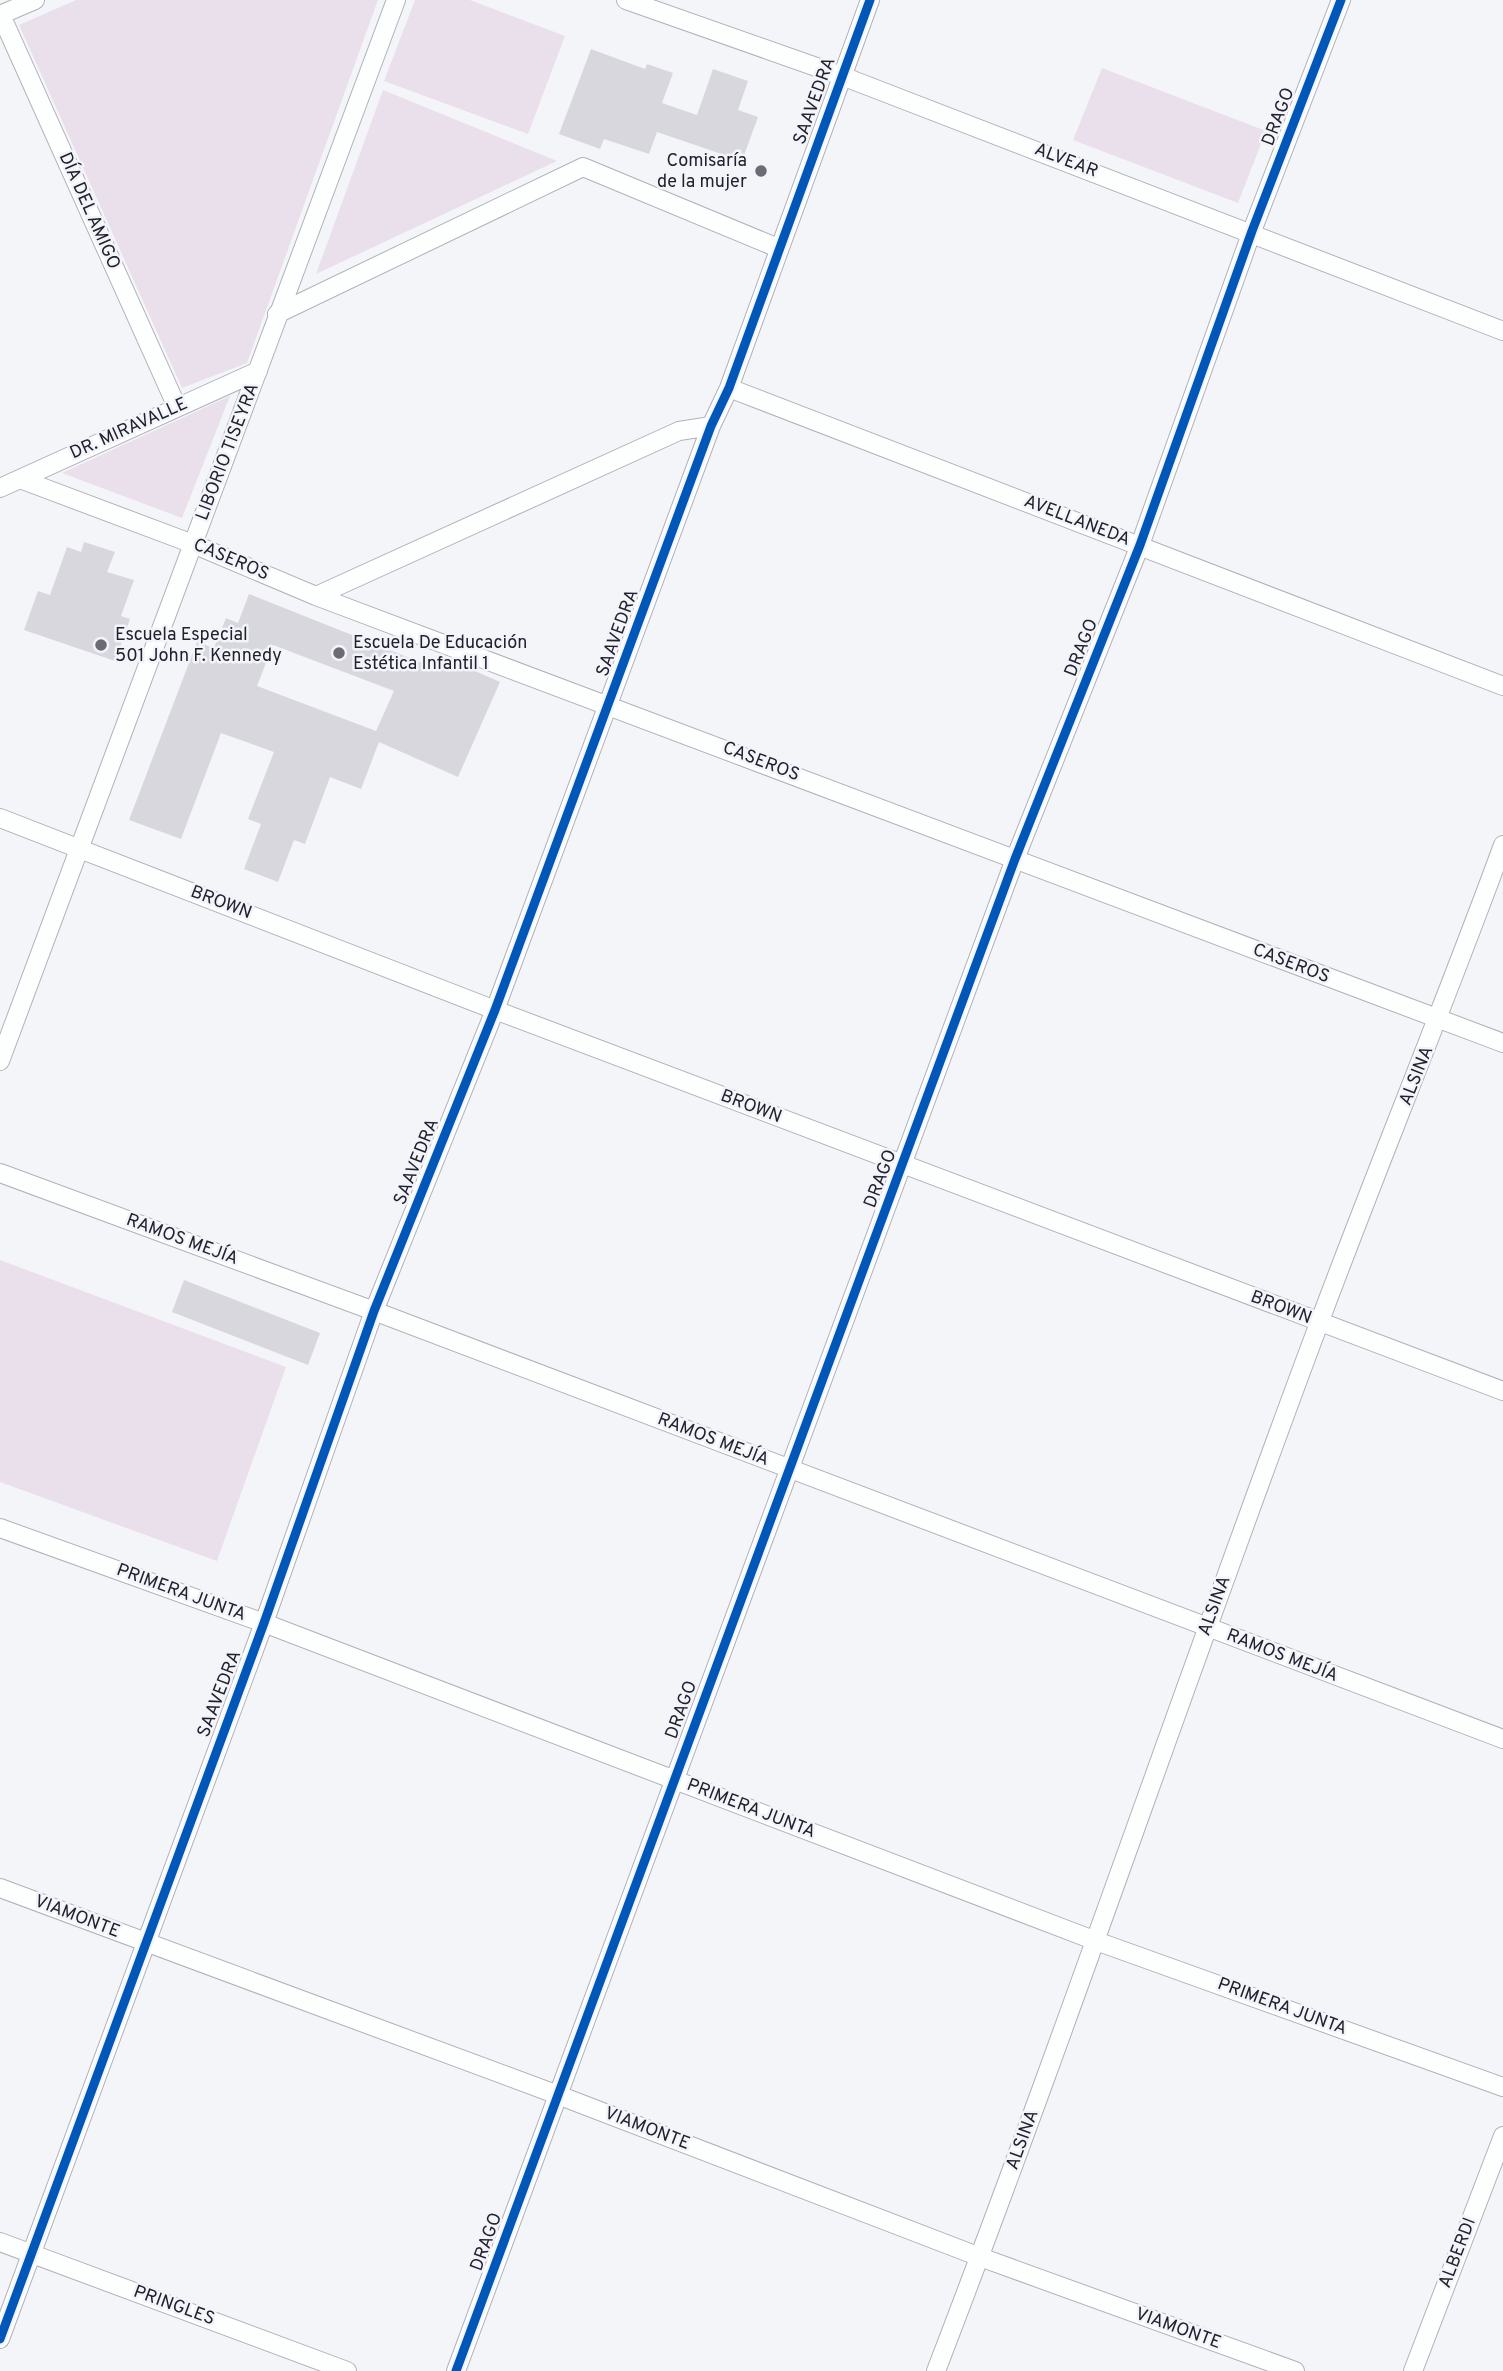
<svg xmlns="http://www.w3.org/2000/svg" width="1503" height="2371" font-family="Overpass,sans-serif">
<rect width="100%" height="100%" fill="#f4f5f9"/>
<path fill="#eae0ec" d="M 76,0 L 378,0 L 247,363 L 182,388 L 19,25 Z
M 415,0 L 470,0 L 565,36 L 528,134 L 384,81 Z
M 1102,68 L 1266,131 L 1238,203 L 1073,140 Z
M 383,90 L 557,161 L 316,274 Z
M 230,396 L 182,518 L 62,473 Z
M 0,1260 L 286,1367 L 217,1561 L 0,1482 Z"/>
<path fill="#d8d7de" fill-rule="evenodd" d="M 591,49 L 645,69 L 647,64 L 673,73 L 662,103 L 697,115 L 713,69 L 748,81 L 738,110 L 758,117 L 742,161 L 657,132 L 649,154 L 604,139 L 600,149 L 559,134 Z
M 84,542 L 115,552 L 107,572 L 134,580 L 121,616 L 130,619 L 115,661 L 24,630 L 38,591 L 50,595 L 67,547 L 81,552 Z
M 249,594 L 435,668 L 441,656 L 500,682 L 458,777 L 379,742 L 361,789 L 330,777 L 305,844 L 294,840 L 278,882 L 244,869 L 261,824 L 248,819 L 274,752 L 221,733 L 181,839 L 129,820 L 197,642 L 214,648 L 226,618 L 238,623 ZM 273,645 L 394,691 L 376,731 L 257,686 Z
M 184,1280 L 320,1333 L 308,1365 L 172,1312 Z"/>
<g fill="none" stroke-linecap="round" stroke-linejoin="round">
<g stroke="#b1b2ba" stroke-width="20">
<path id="minor" d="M 626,0 L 842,76 L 1503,331
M 0,15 L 35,0
M 1,15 L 177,407
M 277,314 L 583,167 L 778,248
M 729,388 L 1503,686
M 20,479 L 193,544 L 316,596 L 1503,1043
M 0,488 L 258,371
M 316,596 L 679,431 L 711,426
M 0,818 L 495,1010 L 1503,1391
M 0,1061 L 396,0
M 0,1173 L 374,1311 L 1503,1739
M 0,1528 L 264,1623 L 1096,1941 L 1503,2087
M 0,1888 L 558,2095 L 980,2257 L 1295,2371
M 0,2242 L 347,2371
M 0,2339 L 264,1623 L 374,1311 L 495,1010 L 711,426 L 729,388 L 870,0
M 456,2371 L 1015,859 L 1140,545 L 1252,231 L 1341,0
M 936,2371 C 1069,2025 1188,1673 1318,1326 C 1378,1165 1444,1006 1503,845
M 1413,2371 L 1503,2136"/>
</g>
<use href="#minor" stroke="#fdfefe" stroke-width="18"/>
<g stroke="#f3f4fa" stroke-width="13">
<path id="cycleway" d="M 0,2339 L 264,1623 L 374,1311 L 495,1010 L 711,426 L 729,388 L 870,0
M 456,2371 L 1015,859 L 1140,545 L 1252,231 L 1341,0"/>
</g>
<use href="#cycleway" stroke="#0057b8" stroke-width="9"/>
</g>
<g fill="#6a6b74" stroke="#f3f4fa" stroke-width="2.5">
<circle cx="761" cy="171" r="7"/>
<circle cx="101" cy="645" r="7"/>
<circle cx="339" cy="653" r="7"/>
</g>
<g text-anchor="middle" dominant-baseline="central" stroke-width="5" stroke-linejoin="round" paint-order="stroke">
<g font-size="18" fill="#20212c" stroke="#f3f4fa">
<text transform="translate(815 101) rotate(-70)">SAAVEDRA</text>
<text transform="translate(1279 117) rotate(-69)">DRAGO</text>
<text transform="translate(1066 161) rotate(21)">ALVEAR</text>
<text transform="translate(89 211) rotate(66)">DÍA DEL AMIGO</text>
<text transform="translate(129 429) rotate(-24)">DR. MIRAVALLE</text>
<text transform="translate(228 452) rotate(-69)">LIBORIO TISEYRA</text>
<text transform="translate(1077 521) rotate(21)">AVELLANEDA</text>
<text transform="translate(231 560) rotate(23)">CASEROS</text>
<text transform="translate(618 633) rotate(-70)">SAAVEDRA</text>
<text transform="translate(1082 648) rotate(-68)">DRAGO</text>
<text transform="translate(761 762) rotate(21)">CASEROS</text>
<text transform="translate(221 903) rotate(21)">BROWN</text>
<text transform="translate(1291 964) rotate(21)">CASEROS</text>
<text transform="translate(1417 1076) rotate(-68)">ALSINA</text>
<text transform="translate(751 1107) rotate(21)">BROWN</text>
<text transform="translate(417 1162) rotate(-68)">SAAVEDRA</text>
<text transform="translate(881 1179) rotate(-69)">DRAGO</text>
<text transform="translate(182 1240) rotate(20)">RAMOS MEJÍA</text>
<text transform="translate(1281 1308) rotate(21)">BROWN</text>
<text transform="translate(713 1440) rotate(21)">RAMOS MEJÍA</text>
<text transform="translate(181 1593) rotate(20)">PRIMERA JUNTA</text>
<text transform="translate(1215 1606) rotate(-70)">ALSINA</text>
<text transform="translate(1282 1656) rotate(21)">RAMOS MEJÍA</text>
<text transform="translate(220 1694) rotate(-69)">SAAVEDRA</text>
<text transform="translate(682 1710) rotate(-70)">DRAGO</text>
<text transform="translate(751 1809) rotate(21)">PRIMERA JUNTA</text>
<text transform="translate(77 1917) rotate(21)">VIAMONTE</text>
<text transform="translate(1282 2007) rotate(20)">PRIMERA JUNTA</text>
<text transform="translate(647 2129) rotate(21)">VIAMONTE</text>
<text transform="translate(1023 2140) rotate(-70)">ALSINA</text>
<text transform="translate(487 2242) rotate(-70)">DRAGO</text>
<text transform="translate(1458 2253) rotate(-69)">ALBERDI</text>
<text transform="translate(174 2306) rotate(20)">PRINGLES</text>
<text transform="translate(1178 2329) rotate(20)">VIAMONTE</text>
</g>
<g font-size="18" fill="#20212c" stroke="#f3f4fa" text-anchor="start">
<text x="747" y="161" text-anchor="end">Comisaría<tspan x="747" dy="21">de la mujer</tspan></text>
<text x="115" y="635">Escuela Especial<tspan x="115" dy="21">501 John F. Kennedy</tspan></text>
<text x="353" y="643">Escuela De Educación<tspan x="353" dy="21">Estética Infantil 1</tspan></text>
</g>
</g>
</svg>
